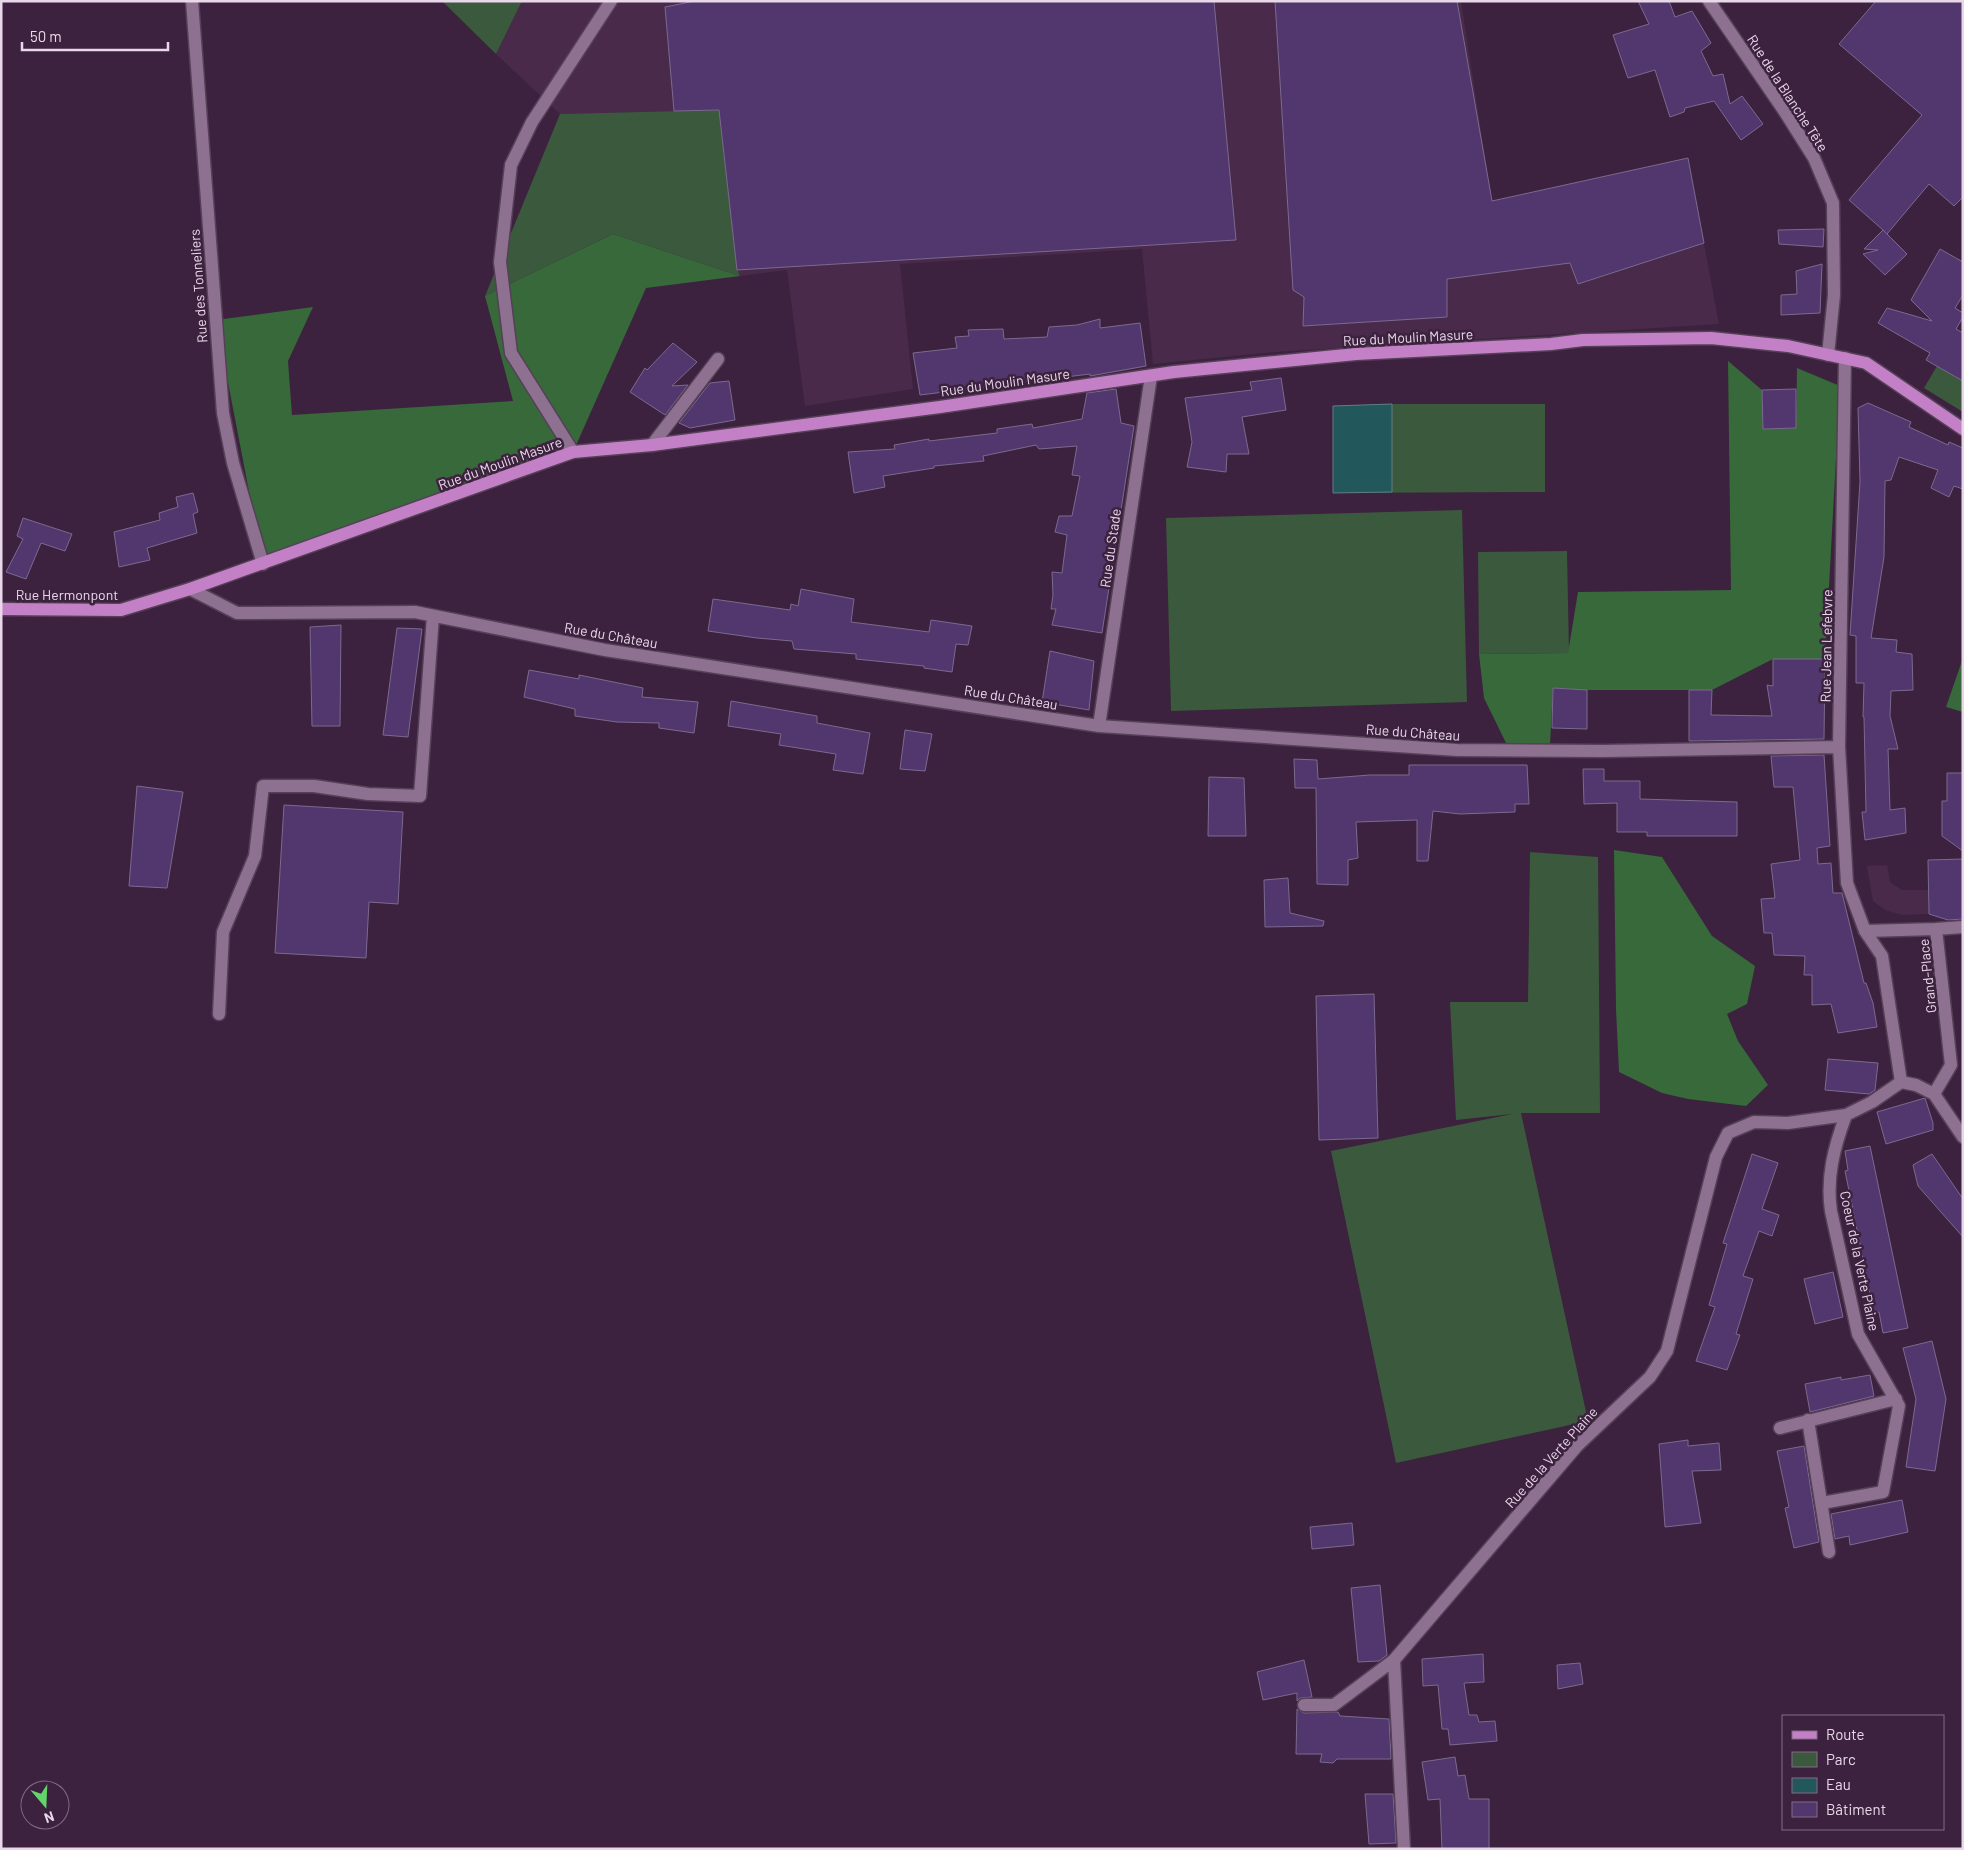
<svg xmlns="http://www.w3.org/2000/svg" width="1964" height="1850" font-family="Barlow,sans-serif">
<rect width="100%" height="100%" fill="#3c223e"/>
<path fill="#492a4b" d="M 522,1 L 1461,1 L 1492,201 L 1688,158 L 1719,324 L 1275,352 L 1153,364 L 1142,249 L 900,264 L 913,389 L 805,406 L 787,270 L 740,276 L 737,270 L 719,110 L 560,114 L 496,54 Z
M 1887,865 L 1890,882 L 1902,890 L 1928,890 L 1929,914 L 1902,915 L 1885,910 L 1873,901 L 1867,866 Z"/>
<path fill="#3b593c" d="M 442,1 L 522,1 L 496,54 Z
M 719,110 L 737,269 L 740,276 L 613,234 L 485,296 L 560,114 Z
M 1937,366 L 1963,373 L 1963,412 L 1924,388 Z
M 1392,404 L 1545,404 L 1545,492 L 1333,493 L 1333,406 Z
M 1462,510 L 1467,702 L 1171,711 L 1166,518 Z
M 1567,551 L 1569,653 L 1479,654 L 1478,552 Z
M 1530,852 L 1598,857 L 1600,1113 L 1521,1113 L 1588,1421 L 1396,1463 L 1331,1151 L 1512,1114 L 1456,1120 L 1450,1002 L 1528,1002 Z"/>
<path fill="#37693a" d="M 613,234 L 740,276 L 646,288 L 573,452 L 263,564 L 216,320 L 313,307 L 288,361 L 292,415 L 513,401 L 485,296 Z
M 1728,361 L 1762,390 L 1763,429 L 1796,428 L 1797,368 L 1840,386 L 1825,659 L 1773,659 L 1712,690 L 1587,690 L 1553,688 L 1550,745 L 1506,743 L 1484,698 L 1479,654 L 1568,653 L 1578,592 L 1731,590 Z
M 1963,658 L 1963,712 L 1946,707 Z
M 1614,850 L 1662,857 L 1712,936 L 1755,966 L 1747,1004 L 1727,1014 L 1738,1041 L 1768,1085 L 1746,1106 L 1688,1099 L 1662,1093 L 1619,1072 L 1616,1009 Z"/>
<path fill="#22575c" stroke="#5e7e87" d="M 1392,404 L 1392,492 L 1333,493 L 1333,406 Z"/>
<path fill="#51376d" stroke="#7b6a8f" d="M 695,1 L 1214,1 L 1236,240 L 737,270 L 719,110 L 674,111 L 665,7 Z
M 1275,1 L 1457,1 L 1492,201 L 1688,158 L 1704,243 L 1578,284 L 1570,263 L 1447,279 L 1447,317 L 1303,326 L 1304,297 L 1293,290 Z
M 1638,1 L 1669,1 L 1675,17 L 1692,11 L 1711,43 L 1701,51 L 1713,76 L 1723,74 L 1730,104 L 1742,96 L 1763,124 L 1741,140 L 1714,101 L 1685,108 L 1684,112 L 1670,117 L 1655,70 L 1628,78 L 1613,35 L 1649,24 Z
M 1876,1 L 1963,1 L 1963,197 L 1954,206 L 1929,184 L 1887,234 L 1883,230 L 1907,254 L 1885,275 L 1863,254 L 1878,250 L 1864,249 L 1883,230 L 1849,200 L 1922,115 L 1839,44 Z
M 1824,229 L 1823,247 L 1779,244 L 1778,230 Z
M 1940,249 L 1963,262 L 1963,295 L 1955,308 L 1963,313 L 1963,317 L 1956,329 L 1963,333 L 1963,381 L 1926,360 L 1930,353 L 1878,323 L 1887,308 L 1932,321 L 1911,300 Z
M 1822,264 L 1820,313 L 1781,315 L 1781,295 L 1797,294 L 1796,271 Z
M 1100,319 L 1100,328 L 1140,323 L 1146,366 L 1090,376 L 1090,374 L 920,395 L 913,353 L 957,348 L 955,337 L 969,336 L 968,330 L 1003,329 L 1004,339 L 1047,337 L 1049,327 L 1077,325 Z
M 673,343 L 697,362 L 672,386 L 688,385 L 665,415 L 630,392 L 645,368 L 647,370 Z
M 1281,378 L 1286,410 L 1242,417 L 1249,454 L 1227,454 L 1226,472 L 1187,467 L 1192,442 L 1185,398 L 1252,390 L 1250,382 Z
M 729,381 L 735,420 L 690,428 L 679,423 L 710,383 Z
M 1116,389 L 1121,423 L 1134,426 L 1102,633 L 1052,625 L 1056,609 L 1051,609 L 1053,595 L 1052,572 L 1062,573 L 1067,535 L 1055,532 L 1059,516 L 1072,516 L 1080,476 L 1072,475 L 1077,446 L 1039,449 L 1036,445 L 983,456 L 984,461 L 934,466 L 934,468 L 883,476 L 885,487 L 854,493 L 848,452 L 895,449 L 894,445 L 929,439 L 929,441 L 997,433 L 997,429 L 1032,424 L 1033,428 L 1082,419 L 1087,393 Z
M 1796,389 L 1796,428 L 1763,429 L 1762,390 Z
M 1868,403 L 1911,422 L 1909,427 L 1948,445 L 1949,442 L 1963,448 L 1963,489 L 1954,486 L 1949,497 L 1931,488 L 1938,470 L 1899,457 L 1891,480 L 1885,481 L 1884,557 L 1871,638 L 1897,640 L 1896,652 L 1912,654 L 1913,690 L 1891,691 L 1890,716 L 1898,749 L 1888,749 L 1890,810 L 1905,808 L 1906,833 L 1865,840 L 1862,812 L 1866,812 L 1864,717 L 1863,717 L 1864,683 L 1856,683 L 1856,636 L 1850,635 L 1860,482 L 1858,408 Z
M 193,493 L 198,512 L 193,514 L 197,533 L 147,548 L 150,560 L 119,567 L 114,532 L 160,520 L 159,513 L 178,507 L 176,497 Z
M 23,518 L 72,534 L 65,551 L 41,543 L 26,579 L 6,572 L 23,539 L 17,536 Z
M 801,589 L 854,599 L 851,622 L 929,632 L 931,620 L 972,626 L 968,645 L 956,644 L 952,672 L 924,668 L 924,666 L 856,659 L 856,654 L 794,649 L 792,641 L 757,638 L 708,631 L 713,599 L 790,610 L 791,604 L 798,606 Z
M 341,625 L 340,726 L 312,726 L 310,627 Z
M 397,628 L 422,629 L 408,737 L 383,735 Z
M 1050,651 L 1094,661 L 1089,710 L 1042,702 Z
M 1773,659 L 1825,659 L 1824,739 L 1689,741 L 1689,690 L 1712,690 L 1711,715 L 1772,716 L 1767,685 L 1773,686 Z
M 529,670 L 579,679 L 579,675 L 643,688 L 642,697 L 698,702 L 694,733 L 659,728 L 659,723 L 617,722 L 575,716 L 575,709 L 524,697 Z
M 1553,688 L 1587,690 L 1587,729 L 1552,728 Z
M 731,701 L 817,716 L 817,723 L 870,733 L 863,774 L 833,770 L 836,754 L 779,745 L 781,734 L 728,726 Z
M 905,730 L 932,734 L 925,771 L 900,769 Z
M 1824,755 L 1830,846 L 1817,848 L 1818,864 L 1831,863 L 1833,893 L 1842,893 L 1864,983 L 1866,983 L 1873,1003 L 1877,1027 L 1838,1033 L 1831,1004 L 1812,1005 L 1812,975 L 1804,975 L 1805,956 L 1774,955 L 1772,933 L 1764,933 L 1761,899 L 1775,898 L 1771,864 L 1800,860 L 1793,787 L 1774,787 L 1771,756 Z
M 1294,759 L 1317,760 L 1318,779 L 1370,775 L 1409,775 L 1409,765 L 1527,765 L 1529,804 L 1515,804 L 1515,812 L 1460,814 L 1433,811 L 1428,861 L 1417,861 L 1417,820 L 1356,822 L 1358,858 L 1348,860 L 1348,885 L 1317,884 L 1316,788 L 1295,788 Z
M 1583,769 L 1604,769 L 1604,781 L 1640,781 L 1640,799 L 1737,802 L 1737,836 L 1647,836 L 1647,832 L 1617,832 L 1617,803 L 1584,804 Z
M 1947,773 L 1963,773 L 1963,851 L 1942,836 L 1942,801 L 1947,801 Z
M 1209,777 L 1244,778 L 1246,836 L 1208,836 Z
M 137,786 L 183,792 L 167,888 L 129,886 Z
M 284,805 L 403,812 L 398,904 L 369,902 L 366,958 L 275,953 Z
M 1963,859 L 1963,919 L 1948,920 L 1929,914 L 1928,860 Z
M 1288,878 L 1290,913 L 1324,921 L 1323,926 L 1265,927 L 1264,880 Z
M 1374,994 L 1378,1138 L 1319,1140 L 1316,996 Z
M 1828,1059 L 1878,1063 L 1875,1090 L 1869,1094 L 1825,1090 Z
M 1925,1098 L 1933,1123 L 1933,1130 L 1886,1144 L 1877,1112 Z
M 1870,1146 L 1908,1328 L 1883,1333 L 1879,1312 L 1874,1313 L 1845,1171 L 1848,1170 L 1845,1151 Z
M 1752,1154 L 1778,1163 L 1762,1209 L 1779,1215 L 1772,1236 L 1759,1231 L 1743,1276 L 1753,1279 L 1736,1334 L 1740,1335 L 1727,1370 L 1696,1361 L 1715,1307 L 1709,1305 L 1727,1244 L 1723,1243 Z
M 1932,1154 L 1963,1199 L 1963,1237 L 1918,1186 L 1913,1165 Z
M 1833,1272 L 1843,1317 L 1815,1324 L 1804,1279 Z
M 1932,1341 L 1946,1399 L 1935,1471 L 1906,1467 L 1916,1399 L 1903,1348 Z
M 1870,1375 L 1874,1396 L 1810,1412 L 1805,1384 L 1841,1377 L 1841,1380 Z
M 1688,1440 L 1688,1446 L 1719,1443 L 1721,1470 L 1692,1471 L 1701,1523 L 1665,1527 L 1659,1444 Z
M 1804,1446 L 1819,1542 L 1794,1548 L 1785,1508 L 1789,1507 L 1777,1451 Z
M 1902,1500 L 1908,1532 L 1850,1545 L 1849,1536 L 1835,1539 L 1831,1514 Z
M 1352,1523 L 1354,1545 L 1312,1549 L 1310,1527 Z
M 1380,1585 L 1387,1655 L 1379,1661 L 1358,1662 L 1351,1588 Z
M 1483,1654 L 1484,1682 L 1464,1683 L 1469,1715 L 1477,1715 L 1479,1722 L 1495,1721 L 1497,1741 L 1450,1745 L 1448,1729 L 1442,1729 L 1438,1685 L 1423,1686 L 1422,1659 Z
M 1304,1660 L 1312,1697 L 1300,1698 L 1297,1701 L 1297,1693 L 1263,1700 L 1257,1672 Z
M 1580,1663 L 1583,1684 L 1558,1689 L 1557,1665 Z
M 1297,1709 L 1304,1713 L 1338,1712 L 1340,1716 L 1389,1719 L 1391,1759 L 1337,1759 L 1333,1763 L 1320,1762 L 1322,1754 L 1296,1754 Z
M 1455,1757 L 1458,1776 L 1465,1775 L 1469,1799 L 1489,1799 L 1489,1849 L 1442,1849 L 1440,1799 L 1428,1800 L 1422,1762 Z
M 1365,1794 L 1393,1794 L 1396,1843 L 1369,1844 Z"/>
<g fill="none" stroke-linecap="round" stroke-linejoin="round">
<g stroke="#564057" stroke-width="15">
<path id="minor" d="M 192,1 L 223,413 L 233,463 L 263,564
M 1709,1 L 1783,109 L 1814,158 L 1833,203 L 1834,295 L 1828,355
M 1845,358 L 1839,747 L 1847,883 L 1865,931 L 1882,956 L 1901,1082
M 652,445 L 718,359
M 573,452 L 511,353 L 500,262 L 511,165 L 532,122 L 611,1
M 190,589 L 237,613 L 415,612 L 605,650 L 1099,726 L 1457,750 L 1603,751 L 1839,747
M 1099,726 L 1151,376
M 1936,929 L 1963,927
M 1865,931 L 1936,929 L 1951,1065 L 1934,1094
M 219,1014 L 223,932 L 255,856 L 263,786 L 314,786 L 368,794 L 420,796 L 433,616
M 1808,1420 L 1829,1552
M 1780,1428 L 1896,1399
M 1822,1503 L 1883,1492 L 1899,1406 L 1858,1334 L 1831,1211 C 1826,1178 1834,1147 1846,1115
M 1304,1705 L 1334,1705 L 1394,1660
M 1404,1849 L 1394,1660 L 1577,1446 L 1650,1377 L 1667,1351 L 1716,1157 L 1728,1133 L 1754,1122 L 1788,1123 L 1846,1115 L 1872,1102 L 1901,1082 L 1916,1085 L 1934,1094 L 1963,1137"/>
</g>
<g stroke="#564057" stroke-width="15">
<path id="major" d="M 1,609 L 121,610 L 190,589 L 573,452 L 652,445 L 940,407 L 1174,372 L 1356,354 L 1551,344 L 1583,340 L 1711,338 L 1788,346 L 1866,363 L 1963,429"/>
</g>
<use href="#minor" stroke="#8e7090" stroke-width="12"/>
<use href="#major" stroke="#c380c7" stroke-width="12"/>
</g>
<g text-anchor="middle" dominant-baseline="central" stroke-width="5" stroke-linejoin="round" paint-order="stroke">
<g font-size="14" fill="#e9d8ea" stroke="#3c223e">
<text transform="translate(1788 93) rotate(57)">Rue de la Blanche Tête</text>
<text transform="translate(198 286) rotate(-94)">Rue des Tonneliers</text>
<text transform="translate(1408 337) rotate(-3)">Rue du Moulin Masure</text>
<text transform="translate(1005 382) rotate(-8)">Rue du Moulin Masure</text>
<text transform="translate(500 463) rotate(-20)">Rue du Moulin Masure</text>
<text transform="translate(1110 548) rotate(-82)">Rue du Stade</text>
<text x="67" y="594">Rue Hermonpont</text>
<text transform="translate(611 635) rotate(10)">Rue du Château</text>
<text transform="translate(1826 646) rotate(-89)">Rue Jean Lefebvre</text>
<text transform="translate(1011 697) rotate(9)">Rue du Château</text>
<text transform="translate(1413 732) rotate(4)">Rue du Château</text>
<text transform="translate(1927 976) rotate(-96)">Grand-Place</text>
<text transform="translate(1860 1261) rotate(78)">Coeur de la Verte Plaine</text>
<text transform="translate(1551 1457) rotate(-48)">Rue de la Verte Plaine</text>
</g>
</g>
<rect width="1964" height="1850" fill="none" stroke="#e9d8ea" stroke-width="5"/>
<rect x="1782" y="1715" width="162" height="115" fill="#3c223e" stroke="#816b83"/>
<rect x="1792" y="1731" width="25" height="8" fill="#c380c7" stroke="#816b83"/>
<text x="1826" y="1740" font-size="15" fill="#e9d8ea">Route</text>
<rect x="1792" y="1752" width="25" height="15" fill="#3b593c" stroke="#816b83"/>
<text x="1826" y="1765" font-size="15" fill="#e9d8ea">Parc</text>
<rect x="1792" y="1778" width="25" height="15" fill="#22575c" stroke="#816b83"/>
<text x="1826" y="1790" font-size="15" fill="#e9d8ea">Eau</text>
<rect x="1792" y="1802" width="25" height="15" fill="#51376d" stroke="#816b83"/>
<text x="1826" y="1815" font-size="15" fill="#e9d8ea">Bâtiment</text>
<g transform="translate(45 1805) rotate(161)"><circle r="24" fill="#3c223e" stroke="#816b83"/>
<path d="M0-4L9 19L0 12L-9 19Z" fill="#61d46a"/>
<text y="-8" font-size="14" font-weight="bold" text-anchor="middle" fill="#e9d8ea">N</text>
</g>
<path d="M22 42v8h146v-8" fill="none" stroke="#e9d8ea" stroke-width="2.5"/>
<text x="30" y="42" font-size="15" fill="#e9d8ea" stroke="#3c223e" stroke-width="4" paint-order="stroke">50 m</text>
</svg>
